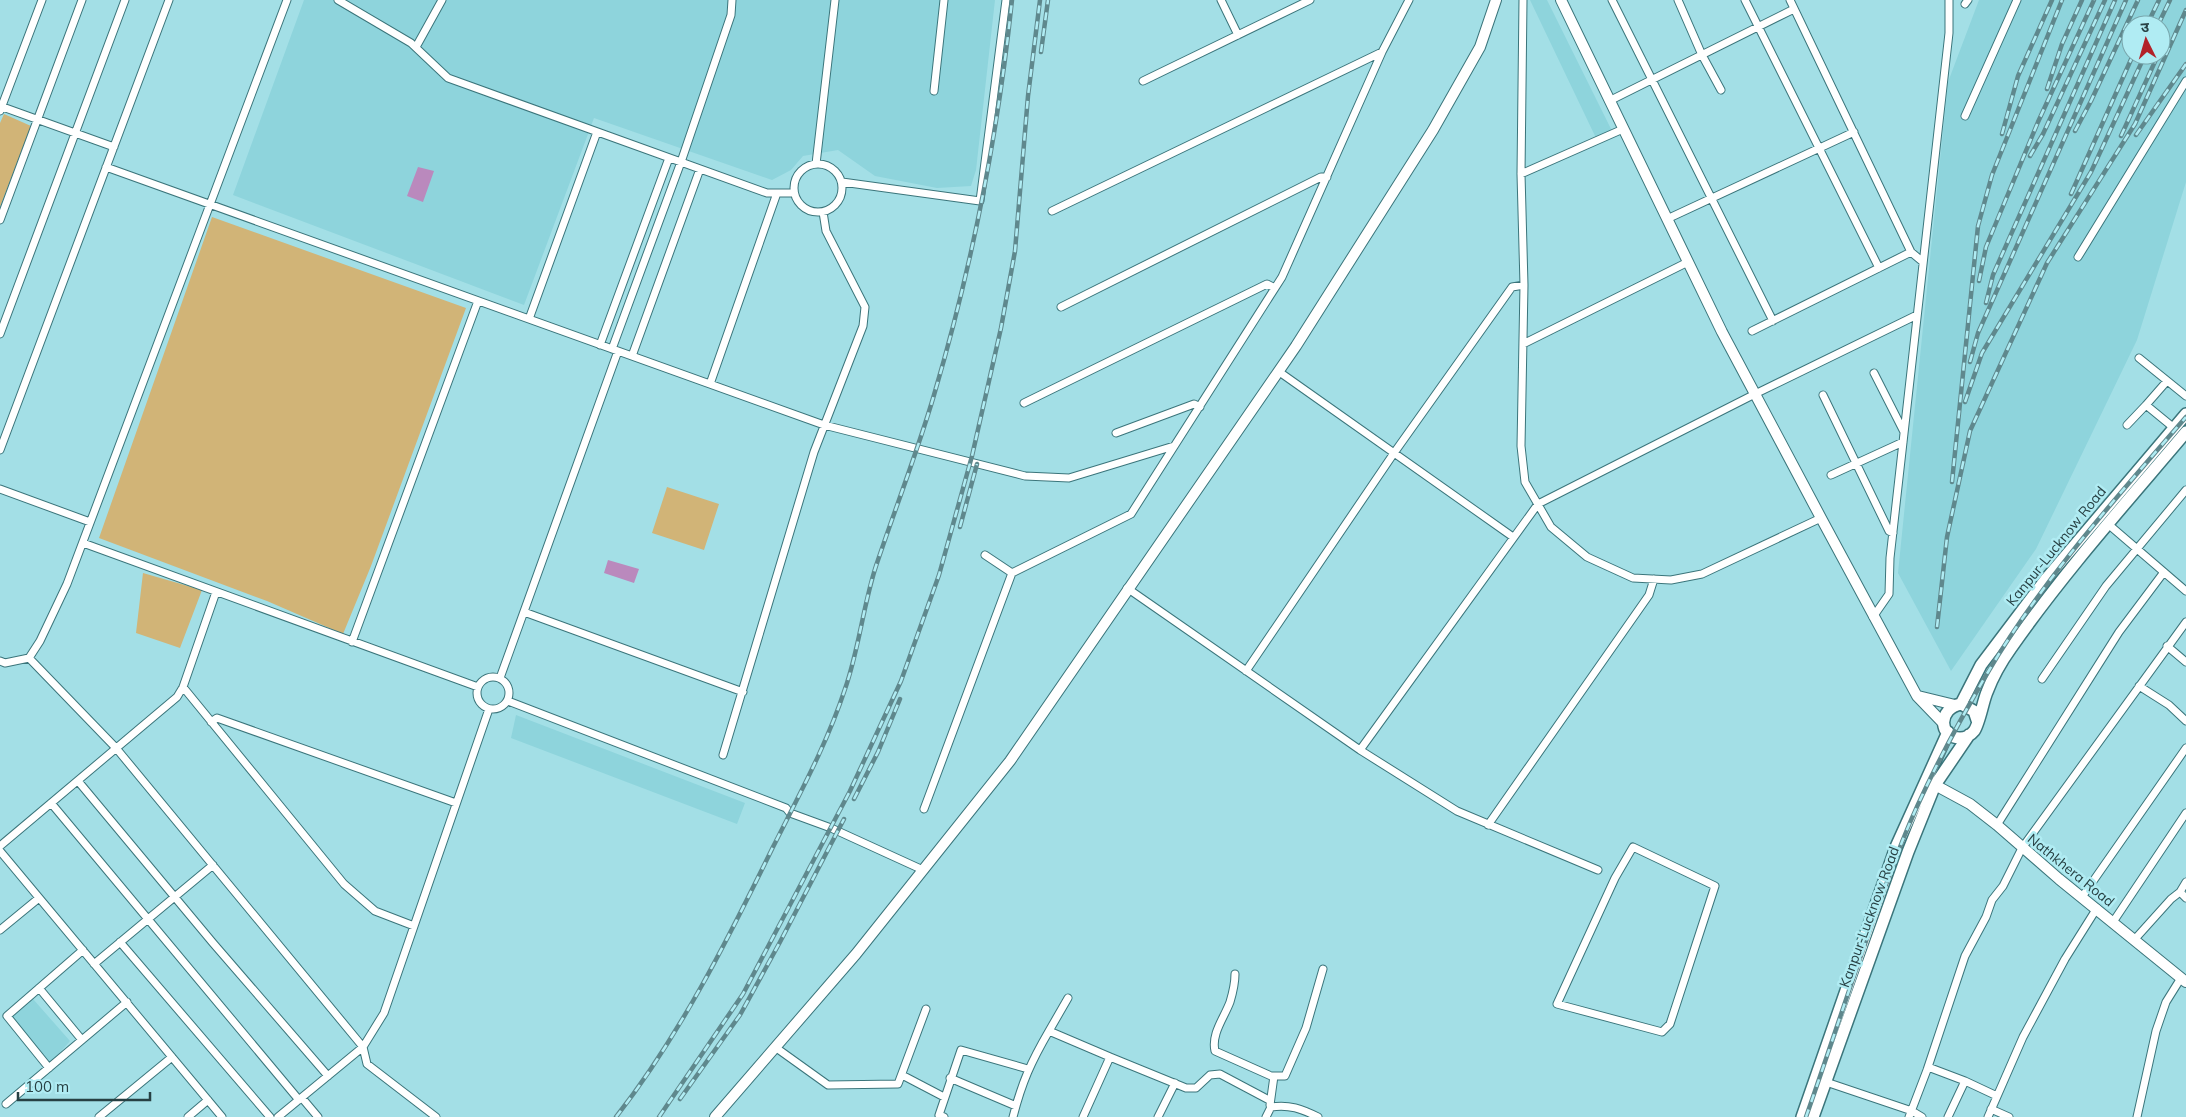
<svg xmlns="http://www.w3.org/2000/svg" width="2186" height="1117" font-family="Mulish,'Noto Sans Devanagari',sans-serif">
<rect width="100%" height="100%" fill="#a3dfe6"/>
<path fill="#8ed4dc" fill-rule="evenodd" d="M 304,0 L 995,0 L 976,170 L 971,186 L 937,188 L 875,176 L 838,150 L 803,156 L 791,170 L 772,180 L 594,118 L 524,305 L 233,195 Z
M 1530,0 L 1547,0 L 1612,131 L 1596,138 Z
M 1979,0 L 2186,0 L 2186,182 L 2137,340 L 2036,549 L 1951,671 L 1898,573 L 1948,82 ZM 2131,25 L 2161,25 L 2161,55 L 2131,55 Z
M 516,715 L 745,803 L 737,824 L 511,738 Z
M 33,999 L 70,1041 L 50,1064 L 11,1016 Z"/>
<path fill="#d1b477" d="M 4,114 L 31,126 L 0,207 L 0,123 Z
M 212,217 L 466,308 L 371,566 L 343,634 L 267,601 L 99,538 Z
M 667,487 L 719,504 L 704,550 L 652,533 Z
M 143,573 L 202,590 L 180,648 L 136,633 Z"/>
<path fill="#ba89bd" d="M 418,167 L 434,171 L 423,202 L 407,196 Z
M 608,560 L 639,569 L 634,583 L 604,573 Z"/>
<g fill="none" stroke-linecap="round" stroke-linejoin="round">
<g stroke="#3b757b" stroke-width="9">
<path id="street" d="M 338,0 L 411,43 L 448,78 L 767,193 L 793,193
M 1221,0 L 1238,35
M 1523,0 L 1521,174 L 1524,285 L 1521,446 L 1525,482 L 1551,527 L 1587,557 L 1633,578 L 1671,580 L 1702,574 L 1821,518
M 1612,0 L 1773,321
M 1678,0 L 1702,55 L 1721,90
M 1745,0 L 1879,268
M 1790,0 L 1911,252 L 1923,262
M 1965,4 L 1968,0
M 416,47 L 442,0
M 1143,81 L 1310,0
M 934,91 L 944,0
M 1609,101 L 1794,9
M 0,106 L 114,147
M 0,111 L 42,0
M 1965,116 L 2017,0
M794 188a24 24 0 1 1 48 0a24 24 0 1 1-48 0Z
M 816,164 L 835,0
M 106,167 L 824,425 L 1025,476 L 1069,478 L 1174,446
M 1521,174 L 1623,129
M 842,182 L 980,201 L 1006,0
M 1052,211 L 1382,52
M 1667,219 L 1854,132
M 0,220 L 82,0
M 2078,257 L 2186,81
M 1061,307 L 1321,177 L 1327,177
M 529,319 L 597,132
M 1752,331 L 1911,252
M 0,334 L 125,0
M 1523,344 L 1688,262
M 600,345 L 669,158
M 612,349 L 681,162 L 731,15 L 732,0
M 632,356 L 700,169
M 2139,358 L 2186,396
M 1278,371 L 1513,537
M 1874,373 L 1904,432
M 2167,381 L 2146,405 L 2174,428
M 710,384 L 777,193
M 1823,395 L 1889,531 L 1893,533
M 1024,403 L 1267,284 L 1275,288
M 2127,425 L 2146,405
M 1116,433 L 1194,404 L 1200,407
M 0,450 L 169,0
M 1831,475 L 1903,442
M 0,489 L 90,522
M 2108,524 L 2186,591
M 83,543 L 478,687
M 985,555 L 1012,573
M 1127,588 L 1360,750 L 1457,811 L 1598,870
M 524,612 L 743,692
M 1873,617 L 1889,594 L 1890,558 L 1949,33 L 1949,0
M 352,642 L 478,301
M 2167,646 L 2186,662
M 29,658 L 40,641 L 67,584 L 287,0
M 0,661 L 5,663 L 29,658 L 116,748 L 363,1047 L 367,1064 L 436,1117
M 1246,671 L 1394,453 L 1512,287 L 1524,285
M477 693a16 16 0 1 1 32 0a16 16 0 1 1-32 0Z
M 500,678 L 618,351
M 2042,679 L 2106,586 L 2186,490
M 2139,686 L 2169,705 L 2186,721
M 183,687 L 344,884 L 375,911 L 414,926
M 508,701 L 786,808 L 790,813 L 831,828 L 923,870
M 211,722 L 217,718 L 456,803
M 1360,750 L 1538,504 L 1755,394 L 1917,315
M 723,755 L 814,452 L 863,326 L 865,307 L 826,231 L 823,212
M 78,781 L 213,943 L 328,1076
M 51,803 L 299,1100
M 924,809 L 1012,573 L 1131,514 L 1282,277 L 1382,52 L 1409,0
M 1488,825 L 1649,595 L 1654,579
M 1997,825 L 2119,632 L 2164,572
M 0,846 L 177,697 L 183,687 L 216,592
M 1633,847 L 1715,886 L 1670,1024 L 1662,1032 L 1557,1004 L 1615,878 Z
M 0,851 L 222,1117
M 2186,882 L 2180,892 L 2186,898
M 2082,897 L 2186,748
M 2113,922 L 2186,813
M 0,930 L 39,898
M 2135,939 L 2171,899 L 2180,892
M 120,942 L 270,1117
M 94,964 L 213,865
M 1235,974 C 1235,984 1233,992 1230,1002 C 1224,1018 1211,1034 1215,1051 L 1271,1076 L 1285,1076 L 1306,1028 L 1323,969
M 39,988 L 82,1040
M 1068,998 L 1049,1031 L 1110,1057 L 1083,1117
M 775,1047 L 828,1085 L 898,1084 L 926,1009
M 1110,1057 L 1186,1088 L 1196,1088 L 1210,1075 L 1220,1074 L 1269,1100
M 1928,1067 L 1965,1081 L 1948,1117
M 49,1068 L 7,1016 L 83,950
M 902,1075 L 944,1097
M 950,1078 L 1016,1106
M 1965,1081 L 1997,1096
M 1826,1082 L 1912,1111 L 1922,1117
M 302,1098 L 318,1117
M 6,1104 L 127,1002
M 1270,1105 L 1274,1076
M 1991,1109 L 2009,1117
M 99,1117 L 172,1057
M 188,1117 L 208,1100
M 278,1117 L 363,1047 L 384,1013 L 489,709
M 944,1117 L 939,1115 L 961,1050 L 1028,1069
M 1013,1117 C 1022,1082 1031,1062 1049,1031
M 1158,1117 L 1175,1083
M 1266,1117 L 1271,1107 C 1289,1104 1302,1109 1318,1117
M 1909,1117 L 1927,1070 L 1965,956 L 1986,917 L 1992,900 L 2003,886 L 2022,848 L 2186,622
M 1988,1117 L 2023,1037 L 2065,959 L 2097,908
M 2137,1117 L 2156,1031 L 2166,1002 L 2181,978"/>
</g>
<g stroke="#3b757b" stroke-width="12">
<path id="secondary" d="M 1561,0 L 1722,332 L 1821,518 L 1917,696 L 1944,724
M 1918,696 L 1955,705
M 1935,785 L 1970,804 L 1997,825 L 2059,879 L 2186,982
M 715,1117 L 856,954 L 1010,761 L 1296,346 L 1433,130 L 1480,47 L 1496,0"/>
</g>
<g stroke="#3b757b" stroke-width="14">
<path id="primary" d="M 1961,704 L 1981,665 L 2046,579 L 2186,414
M 1977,720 L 1974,711 L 1961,704 C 1938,708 1938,738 1960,738 C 1965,738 1971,735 1974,731 C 1979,725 1983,701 1987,692 C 1993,676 2001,662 2011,648 C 2064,572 2126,503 2186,432
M 1802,1117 L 1896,847 L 1948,732
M 1813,1117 L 1908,852 L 1935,785 L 1969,735"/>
</g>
<use href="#street" stroke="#fff" stroke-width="7"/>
<use href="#secondary" stroke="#fff" stroke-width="10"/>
<use href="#primary" stroke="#fff" stroke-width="11"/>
<g stroke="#5f888d" stroke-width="4.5">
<path id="rail" d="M 2147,25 L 2159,0
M 2158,25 L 2170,0
M 1041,52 L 1048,0
M 2047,89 L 2062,44 L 2082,0
M 2075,131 L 2091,101 L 2138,0
M 2002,134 L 2018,76 L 2052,0
M 2136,135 L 2186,64
M 2121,136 L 2158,55
M 2030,156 L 2043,134 L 2105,0
M 2071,194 L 2133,55
M 1979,281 L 1986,247 L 2038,122 L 2094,0
M 1986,303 L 1993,275 L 2115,0
M 1970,362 L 1978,333 L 2126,0
M 1965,402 L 1982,353 L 2091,172 L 2145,55
M 1952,482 L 1978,226 L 1992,175 L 2062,0
M 960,527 L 977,464
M 1937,627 L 1947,537 L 1970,431 L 2047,263 L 2135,124 L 2186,10
M 854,799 L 878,752 L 900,699
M 680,1099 L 740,1015 L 780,942 L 844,819
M 616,1117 C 680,1035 727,941 773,847 C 799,795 827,744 845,689 C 859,649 863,606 876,566 C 895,509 917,453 934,395 C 972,266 998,134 1012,0
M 659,1117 L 743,994 L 850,791 L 901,681 L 939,575 L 972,456 L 1001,328 L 1015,251 L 1028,96 L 1040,0
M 1806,1117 C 1838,1026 1867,932 1902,842 C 1924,786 1957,725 1988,672 C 2043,579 2116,498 2186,417"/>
</g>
<use href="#rail" stroke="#b0ecf3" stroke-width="2.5" stroke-dasharray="8" stroke-linecap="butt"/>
</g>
<g text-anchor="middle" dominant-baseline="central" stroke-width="5" stroke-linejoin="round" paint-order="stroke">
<g font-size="14" fill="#274043" stroke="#b0ecf3">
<text transform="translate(2056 546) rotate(-51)">Kanpur-Lucknow Road</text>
<text transform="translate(2071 870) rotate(39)">Nathkhera Road</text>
<text transform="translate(1869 917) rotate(-70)">Kanpur-Lucknow Road</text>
</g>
</g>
<g transform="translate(2146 40) rotate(355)"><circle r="24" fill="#b0ecf3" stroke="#79a7ad"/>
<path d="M0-4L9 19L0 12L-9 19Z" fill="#b22128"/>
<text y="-8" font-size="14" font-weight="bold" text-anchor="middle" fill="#274043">उ</text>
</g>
<path d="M18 1092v8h132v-8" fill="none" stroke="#274043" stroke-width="2.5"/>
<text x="25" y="1092" font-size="15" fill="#274043" stroke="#b0ecf3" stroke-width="4" paint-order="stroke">100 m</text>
</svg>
